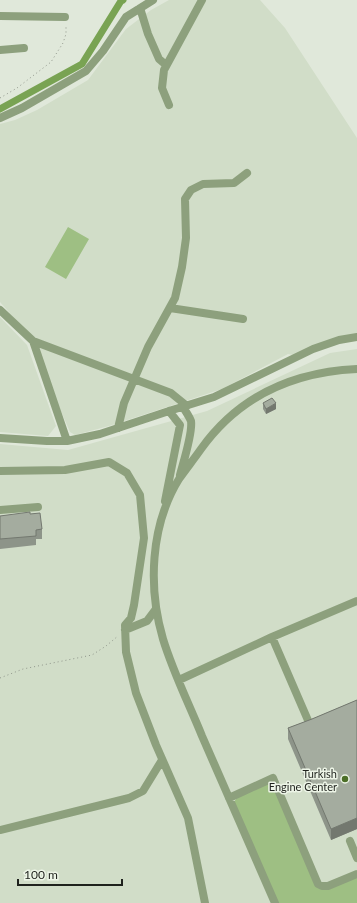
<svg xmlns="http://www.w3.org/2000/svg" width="357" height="903" font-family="Lato,sans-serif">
<rect width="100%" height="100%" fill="#e0e8da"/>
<path fill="#d1ddc8" d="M 169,0 L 260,0 L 285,28 L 357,138 L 357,340 L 323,347 L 304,357 L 288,354 L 222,389 L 109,426 L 75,435 L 70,432 L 27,333 L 0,302 L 0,124 L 15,120 L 37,110 L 88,80 L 126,29 L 151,10 Z
M 0,317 L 27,345 L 56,426 L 48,436 L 0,432 Z
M 357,349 L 357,903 L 0,903 L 0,444 L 68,450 L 207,411 L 330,353 Z"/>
<path fill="#9ebf83" d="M 68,227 L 89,239 L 66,279 L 45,267 Z
M 266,779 L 272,784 L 319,887 L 357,871 L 357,903 L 275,903 L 232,805 L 236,799 Z"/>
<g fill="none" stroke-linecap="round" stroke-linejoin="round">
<path stroke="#79a353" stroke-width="7" d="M 0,109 L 82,64 L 121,1 L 123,0"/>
<path stroke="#90968b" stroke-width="1" stroke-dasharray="1 3" stroke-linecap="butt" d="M 0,98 L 17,88 L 51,62 L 63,43 L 66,34 L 66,25
M 0,678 L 23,669 L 92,655 L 106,646 L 118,636"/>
<path stroke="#8da07d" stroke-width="8" d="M 140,8 L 148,34 L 159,59 L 166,65
M 0,16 L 65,17
M 0,50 L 24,48
M 169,105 L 162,88 L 164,70 L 202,0
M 0,118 L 22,108 L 86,71 L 103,51 L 126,17 L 153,0
M 170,308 L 243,319
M 0,310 L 33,341 L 67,441 L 100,434 L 169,411 L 214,397 L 313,349 L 339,340 L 357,337
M 33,341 L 171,393 L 187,406
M 118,428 L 124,403 L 148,347 L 175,298 L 182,267 L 186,238 L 185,199 L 191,190 L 203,184 L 234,183 L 247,173
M 0,438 L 47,441 L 67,441
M 0,471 L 65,470 L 109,462 L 127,473 L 140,495 L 144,538 L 134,605 L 131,618 L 125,625 L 126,652 L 136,693 L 156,745 L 188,818 L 205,903
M 180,475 C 183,463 193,433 191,421 C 189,416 186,412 183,407
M 165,501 L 180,425 L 169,411
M 0,510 L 38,507
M 125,630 L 147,621 L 156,609
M 272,637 L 310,725
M 179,680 L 272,637 L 357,601
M 229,798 L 273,778 L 318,884 L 322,886 L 328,886 L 357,874
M 0,830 L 129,798 L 143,791 L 162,760
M 350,841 L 357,858
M 275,903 C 251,847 226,792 202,736 C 189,704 173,672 163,639 C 148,588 150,526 179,479 C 186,469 194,459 201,449 C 239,396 293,372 357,369"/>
</g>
<path fill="#8d9489" d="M 263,403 L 276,409 L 266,414 L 263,409 Z
M 30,514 L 42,529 L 42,539 L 36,539 L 36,545 L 0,549 L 0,516 Z
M 357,700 L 357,829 L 331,840 L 288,739 L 288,728 L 312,719 Z"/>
<path fill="#73786f" d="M 276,403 L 276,409 L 266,414 L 266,409 Z
M 357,818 L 357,829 L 331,840 L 331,829 Z"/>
<path fill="#a4ac9f" stroke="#73786f" d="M 272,398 L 276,403 L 266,409 L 263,403 Z
M 30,512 L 30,514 L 40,513 L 42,529 L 36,530 L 36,536 L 0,539 L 0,516 Z
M 357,700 L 357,818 L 331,829 L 288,728 L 312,719 Z"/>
<circle fill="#4b6e27" stroke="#edf5e7" stroke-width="1.5" cx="345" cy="779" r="4"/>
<g text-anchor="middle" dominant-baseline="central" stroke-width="3" stroke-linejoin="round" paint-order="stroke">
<g font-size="11" fill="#1f221d" stroke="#edf5e7" text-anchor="end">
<text x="337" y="773">Turkish<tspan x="337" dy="13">Engine Center</tspan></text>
</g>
</g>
<path d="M18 879v6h104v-6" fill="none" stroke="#1f221d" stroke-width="2"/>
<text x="24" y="879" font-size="12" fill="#1f221d" stroke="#edf5e7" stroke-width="3" paint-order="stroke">100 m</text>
</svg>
